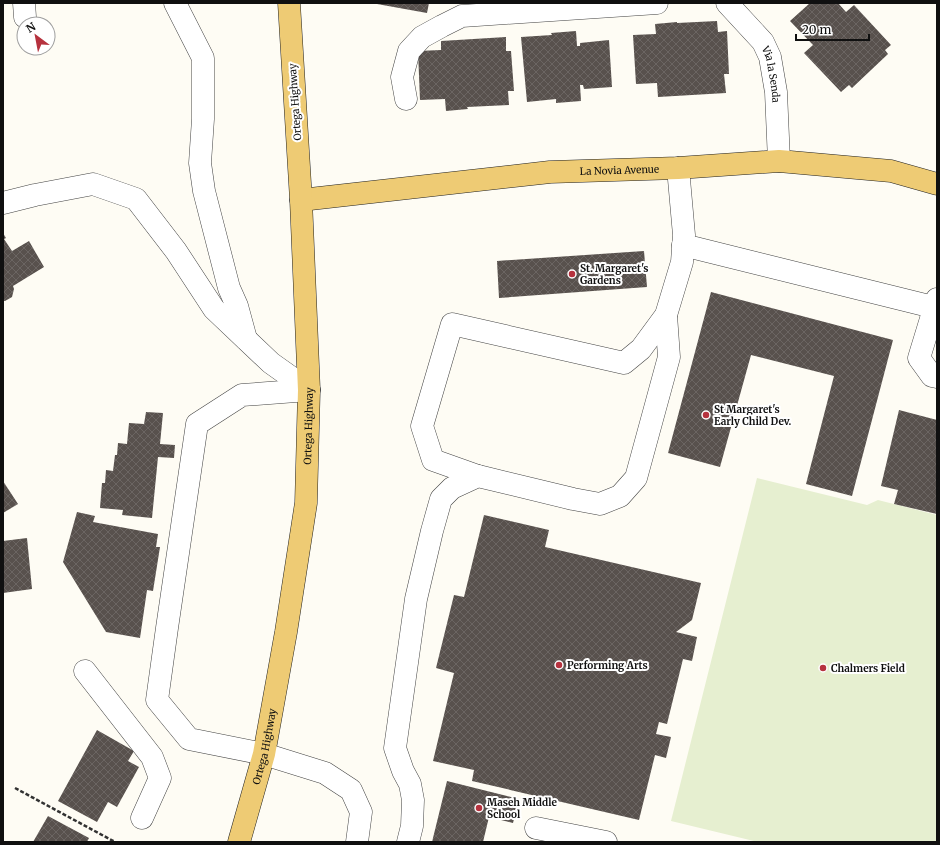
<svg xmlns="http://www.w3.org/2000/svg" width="940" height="845" font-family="Merriweather,serif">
<defs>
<pattern id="building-cross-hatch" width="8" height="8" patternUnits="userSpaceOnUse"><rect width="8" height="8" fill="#58514d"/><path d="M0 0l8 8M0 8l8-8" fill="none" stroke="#6b6562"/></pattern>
</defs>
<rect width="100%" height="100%" fill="#fefcf4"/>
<path fill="#e6efd0" d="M 757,478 L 867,505 L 878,500 L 937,515 L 937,842 L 758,842 L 671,821 Z"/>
<path fill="url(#building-cross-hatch)" d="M 377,3 L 429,3 L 427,13 L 377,4 Z
M 810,3 L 838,3 L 846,12 L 854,5 L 891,45 L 885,50 L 888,54 L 852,88 L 849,85 L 841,92 L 804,53 L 813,45 L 790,21 Z
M 717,21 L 718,32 L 727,31 L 729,74 L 724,74 L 726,93 L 658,97 L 657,83 L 636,84 L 633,35 L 656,34 L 655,24 L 677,22 L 677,23 Z
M 576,31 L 577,46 L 580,46 L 580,43 L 609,40 L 612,87 L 584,89 L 583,85 L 580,85 L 581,101 L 556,103 L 556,99 L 527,102 L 521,37 L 552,35 L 551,33 Z
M 506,37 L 506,51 L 511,51 L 514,91 L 508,91 L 509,105 L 467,107 L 468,109 L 446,111 L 445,99 L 420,100 L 418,51 L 441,50 L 441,41 Z
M 3,233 L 6,238 L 4,239 L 12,251 L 29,241 L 44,267 L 13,286 L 14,289 L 12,297 L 5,301 L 3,301 Z
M 644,251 L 647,287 L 499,298 L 497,261 Z
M 711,292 L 893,340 L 852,496 L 806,484 L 834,376 L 751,355 L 720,467 L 668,453 Z
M 899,410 L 937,420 L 937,514 L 894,504 L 898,490 L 881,486 Z
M 146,412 L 163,413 L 160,444 L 175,445 L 174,458 L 158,457 L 152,518 L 122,515 L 123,510 L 100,508 L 102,483 L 105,483 L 106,470 L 113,471 L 115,455 L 117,455 L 118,443 L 127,444 L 129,423 L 144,424 Z
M 3,481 L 18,504 L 3,513 Z
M 77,512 L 95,516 L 93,522 L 158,534 L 156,547 L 160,547 L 153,591 L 147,590 L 140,638 L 106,632 L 63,562 Z
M 484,515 L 549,530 L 545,547 L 701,583 L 692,620 L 676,632 L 697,637 L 692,661 L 683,659 L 667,724 L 659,722 L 656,734 L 671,737 L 666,758 L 655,755 L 639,820 L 472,781 L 474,770 L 433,761 L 454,673 L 436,668 L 454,595 L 464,597 Z
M 27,538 L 32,589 L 3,593 L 3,541 Z
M 97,730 L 134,751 L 128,761 L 139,767 L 117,807 L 108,802 L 97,822 L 58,801 Z
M 447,781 L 519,799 L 513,823 L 489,817 L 483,842 L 432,842 Z
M 48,816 L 89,838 L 87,842 L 33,842 Z"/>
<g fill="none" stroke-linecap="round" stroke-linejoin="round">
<g stroke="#434343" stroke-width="23">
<g id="minor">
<path d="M 24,3 L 25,17"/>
<path d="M 175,3 L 203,58 L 203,119 L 200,163 L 204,191 L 229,288 L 237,306 L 246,339"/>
<path id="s1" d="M 727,3 L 763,42 L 770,57 L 776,92 L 779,161"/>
<path d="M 406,99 L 402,77 L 409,51 L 422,37 L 442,26 L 462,16 L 657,3"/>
<path d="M 3,203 L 35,195 L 93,184 L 136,199 L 176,251 L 214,309 L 271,363 L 309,390"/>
<path d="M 683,245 L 937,308"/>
<path d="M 937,299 L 919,358 L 932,376 L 937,377"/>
<path d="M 309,390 L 242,395 L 197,424 L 167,628 L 157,700 L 189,739 L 264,754 L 325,773 L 351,790 L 361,812 L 357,842"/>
<path d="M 478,476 L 433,460 L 422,426 L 452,324 L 624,363 L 641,349 L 666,315 L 682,262 L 684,235 L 678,168"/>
<path d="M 85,671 L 152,757 L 160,778 L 142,818"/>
<path d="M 536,828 L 606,842"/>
<path d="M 408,842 L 412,826 L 413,800 L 410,784 L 403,771 L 395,748 L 416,599 L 432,531 L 441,499 L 452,488 L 478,476 L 573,499 L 600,504 L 620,496 L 636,478 L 669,357 L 666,315"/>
</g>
</g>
<g stroke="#212121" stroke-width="23">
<g id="major">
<path id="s2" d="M 301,200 L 550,172 L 678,168 L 779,161 L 891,171 L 937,184"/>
<path id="s3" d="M 239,842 L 264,754 L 286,632 L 306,503 L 309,390 L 301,200 L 289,3"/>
</g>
</g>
<path stroke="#323232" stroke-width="2.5" stroke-dasharray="4 2" stroke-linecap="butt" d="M 15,788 L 115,842"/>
<use href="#minor" stroke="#fff" stroke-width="22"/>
<use href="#major" stroke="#eecb74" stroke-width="22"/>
</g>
<g fill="#b6323e" stroke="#fff" stroke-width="1.5">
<circle cx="572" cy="274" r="4"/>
<circle cx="706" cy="415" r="4"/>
<circle cx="559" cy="665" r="4"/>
<circle cx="823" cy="668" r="4"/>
<circle cx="479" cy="808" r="4"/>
</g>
<g text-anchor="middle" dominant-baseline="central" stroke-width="4" stroke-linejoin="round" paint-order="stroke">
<g font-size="10" fill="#101010" stroke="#fff">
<text stroke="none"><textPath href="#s1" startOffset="87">Via la Senda</textPath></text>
<text transform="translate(295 102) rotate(-94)">Ortega Highway</text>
<text stroke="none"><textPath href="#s2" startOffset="320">La Novia Avenue</textPath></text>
<text stroke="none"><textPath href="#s3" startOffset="423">Ortega Highway</textPath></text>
<text stroke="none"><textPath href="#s3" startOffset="99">Ortega Highway</textPath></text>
</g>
<g font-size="10" font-weight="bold" fill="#101010" stroke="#fff" text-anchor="start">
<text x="580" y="268">St. Margaret's<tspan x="580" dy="12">Gardens</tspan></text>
<text x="714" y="409">St Margaret's<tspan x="714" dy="12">Early Child Dev.</tspan></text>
<text x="567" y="665">Performing Arts</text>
<text x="831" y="668">Chalmers Field</text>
<text x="487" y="802">Maseh Middle<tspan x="487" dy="12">School</tspan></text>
</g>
</g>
<rect width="940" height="845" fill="none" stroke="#101010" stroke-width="8"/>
<g transform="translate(36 36) rotate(328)"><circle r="19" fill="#ffffff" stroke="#9f9f9f"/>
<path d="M0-3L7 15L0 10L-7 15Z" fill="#b6323e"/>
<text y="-6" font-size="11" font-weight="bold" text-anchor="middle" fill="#101010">N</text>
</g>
<path d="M796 34v6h73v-6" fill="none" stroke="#101010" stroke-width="2"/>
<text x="802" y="34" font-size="12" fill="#101010" stroke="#ffffff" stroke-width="3" paint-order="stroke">20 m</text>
</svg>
